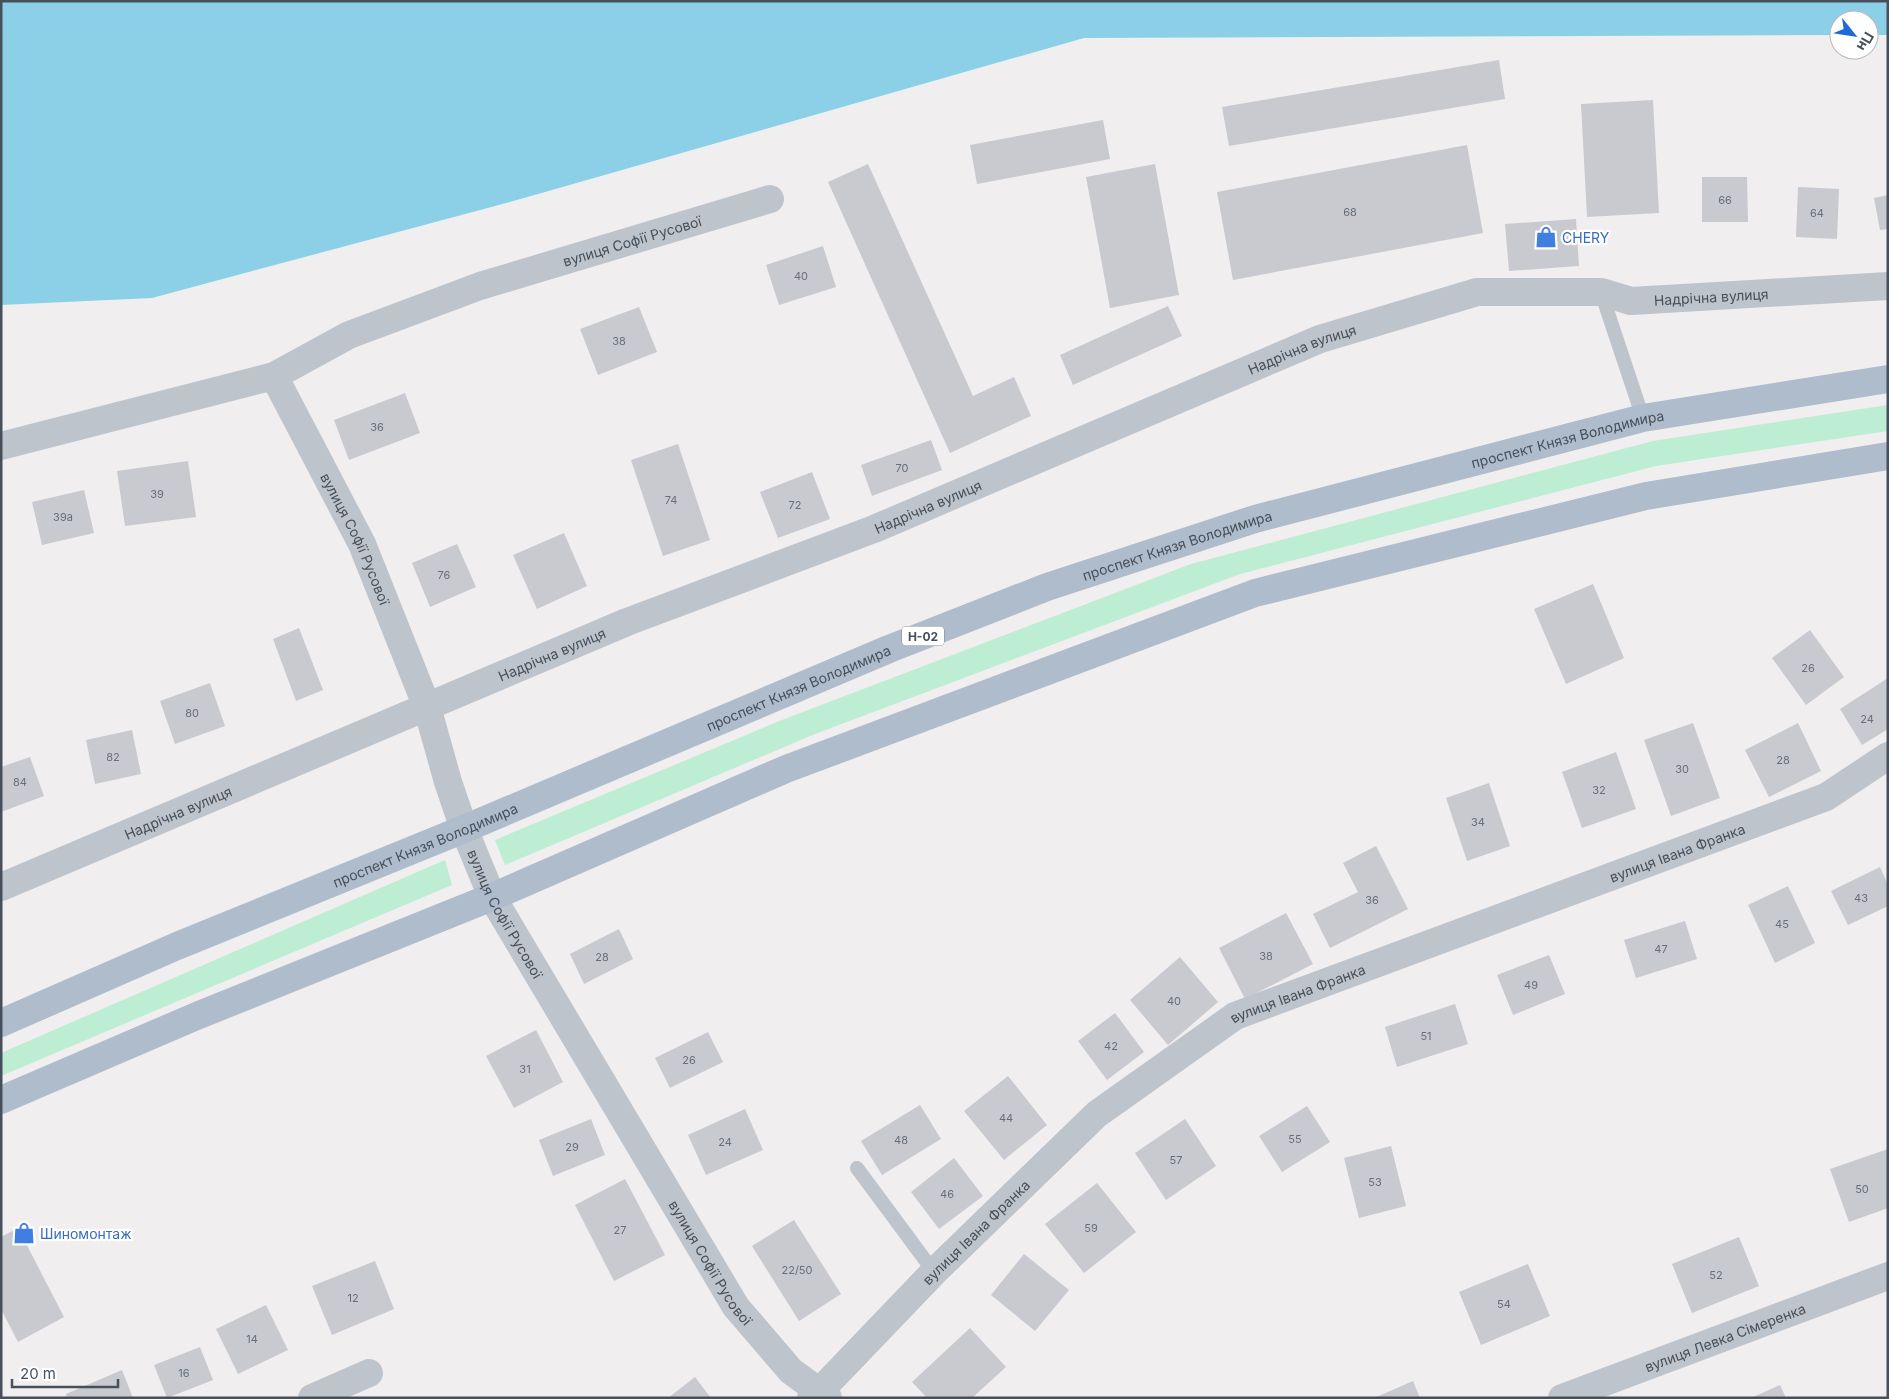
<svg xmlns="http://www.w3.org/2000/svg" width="1889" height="1399" font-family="Inter,sans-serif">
<rect width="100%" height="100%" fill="#f0eeee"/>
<path fill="#bdedd2" d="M 1888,405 L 1888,431 L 1656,466 L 1240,574 L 815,734 L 505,865 L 495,840 L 782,720 L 1191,564 L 1653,441 Z
M 445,860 L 452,885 L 1,1076 L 1,1053 Z"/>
<path fill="#8cd0e8" d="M 1,1 L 1888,1 L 1888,35 L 1869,35 L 1869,20 L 1839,20 L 1839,35 L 1084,38 L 517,200 L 152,298 L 1,305 Z"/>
<path fill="#c8cad0" d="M 1499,60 L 1505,99 L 1229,146 L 1222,107 Z
M 1653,100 L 1659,213 L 1587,217 L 1581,104 Z
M 1103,120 L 1110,159 L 977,184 L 970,145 Z
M 1467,145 L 1483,233 L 1233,280 L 1217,192 Z
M 868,164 L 973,396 L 1014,377 L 1031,416 L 950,453 L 828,182 Z
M 1155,164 L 1179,295 L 1110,308 L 1086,177 Z
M 1702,177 L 1747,177 L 1748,222 L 1702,222 Z
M 1798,187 L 1839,189 L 1837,239 L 1796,237 Z
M 1888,195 L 1888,229 L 1880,230 L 1874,198 Z
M 1576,219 L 1579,266 L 1509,271 L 1505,224 Z
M 823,246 L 836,287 L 779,305 L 766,265 Z
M 1168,306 L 1182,336 L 1073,385 L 1060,355 Z
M 639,307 L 657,352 L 598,375 L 580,329 Z
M 405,393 L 420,433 L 349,460 L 334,420 Z
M 931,440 L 942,470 L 872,496 L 861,465 Z
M 678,444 L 710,540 L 663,556 L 631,460 Z
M 188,461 L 196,517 L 125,526 L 117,471 Z
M 812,472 L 830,519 L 778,538 L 760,492 Z
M 84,490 L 94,533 L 42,545 L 32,502 Z
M 564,533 L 587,586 L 537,609 L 513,555 Z
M 457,544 L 476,587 L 430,607 L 412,563 Z
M 1593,584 L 1624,658 L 1566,684 L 1534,609 Z
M 299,628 L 323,690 L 296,701 L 273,639 Z
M 1810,630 L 1844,677 L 1806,705 L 1772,658 Z
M 1888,678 L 1888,729 L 1862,745 L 1840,709 Z
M 210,683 L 225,726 L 175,744 L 160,701 Z
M 1693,723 L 1720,798 L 1671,816 L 1644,740 Z
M 1798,723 L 1821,771 L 1769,797 L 1745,750 Z
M 132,730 L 141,774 L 95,784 L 86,740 Z
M 1616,752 L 1636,809 L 1582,828 L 1562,772 Z
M 30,757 L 44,796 L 1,812 L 1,767 Z
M 1489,783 L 1510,846 L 1467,861 L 1446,798 Z
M 1376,846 L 1408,909 L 1330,948 L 1313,914 L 1358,892 L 1343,863 Z
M 1880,867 L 1888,885 L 1888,906 L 1848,925 L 1831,891 Z
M 1788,886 L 1815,943 L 1775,963 L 1748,905 Z
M 1286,913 L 1313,964 L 1245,999 L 1219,948 Z
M 1685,921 L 1697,959 L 1636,978 L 1624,940 Z
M 619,929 L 633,959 L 584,984 L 570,954 Z
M 1549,955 L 1565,994 L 1513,1015 L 1497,975 Z
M 1180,957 L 1218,1002 L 1168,1045 L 1130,1000 Z
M 1455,1004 L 1468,1044 L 1397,1067 L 1385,1027 Z
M 1115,1013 L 1144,1052 L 1107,1080 L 1078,1041 Z
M 536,1030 L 563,1082 L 514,1108 L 486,1056 Z
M 708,1032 L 723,1062 L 670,1088 L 655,1058 Z
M 1008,1076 L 1047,1125 L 1004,1160 L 964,1111 Z
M 920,1105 L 941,1139 L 882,1175 L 861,1141 Z
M 1307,1106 L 1330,1142 L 1282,1172 L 1259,1136 Z
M 745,1109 L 763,1150 L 706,1175 L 688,1135 Z
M 591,1119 L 605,1155 L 553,1176 L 539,1140 Z
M 1185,1119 L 1216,1166 L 1166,1200 L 1135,1153 Z
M 1391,1146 L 1406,1206 L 1359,1218 L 1344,1158 Z
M 1888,1149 L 1888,1208 L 1849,1222 L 1830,1169 Z
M 954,1158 L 983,1196 L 939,1229 L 911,1192 Z
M 625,1179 L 665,1255 L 614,1281 L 575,1205 Z
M 1097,1183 L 1136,1232 L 1084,1273 L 1045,1224 Z
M 794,1220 L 841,1294 L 799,1321 L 752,1246 Z
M 18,1228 L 64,1317 L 18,1342 L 1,1309 L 1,1237 Z
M 1739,1237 L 1759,1286 L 1692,1313 L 1672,1264 Z
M 1024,1254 L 1069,1290 L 1035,1331 L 991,1295 Z
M 375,1261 L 394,1309 L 332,1335 L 312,1286 Z
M 1528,1264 L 1550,1316 L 1481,1345 L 1459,1292 Z
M 266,1305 L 288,1350 L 238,1374 L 216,1329 Z
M 970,1328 L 1006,1367 L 972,1398 L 927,1398 L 912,1382 Z
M 200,1347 L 213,1380 L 167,1398 L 154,1365 Z
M 122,1370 L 133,1398 L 67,1398 L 66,1394 Z
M 695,1377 L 711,1398 L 668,1398 Z
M 1413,1381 L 1420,1398 L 1374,1398 Z
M 1780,1385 L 1786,1398 L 1751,1398 Z"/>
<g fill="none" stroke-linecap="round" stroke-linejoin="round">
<path stroke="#bdc4cc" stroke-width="14" d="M 1601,292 L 1643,418
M 857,1168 L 934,1272"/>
<g stroke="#bdc4cc" stroke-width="28">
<path id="s1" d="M 274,376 L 349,335 L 480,286 L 770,199"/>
<path id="s2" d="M 1,446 L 274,376 L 362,544 L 427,707 L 448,782 L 464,829 L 492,897 L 736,1307 L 791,1371 L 828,1398"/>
<path id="s3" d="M 1,887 L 627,622 L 874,529 L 1320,339 L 1477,292 L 1601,292 L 1631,301 L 1888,286"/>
<path d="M 312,1398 L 369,1373"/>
<path id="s4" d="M 811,1398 L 819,1392 L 934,1272 L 1097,1114 L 1235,1016 L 1826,797 L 1888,756"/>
<path id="s5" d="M 1562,1398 L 1888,1276"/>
</g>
<g stroke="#aebccc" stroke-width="28">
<path id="s6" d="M 1,1023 L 177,946 L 464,829 L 889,649 L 1047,587 L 1255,519 L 1643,418 L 1888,379"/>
<path d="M 1,1100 L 199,1015 L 492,897 L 786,769 L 1255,593 L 1646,496 L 1888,456"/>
</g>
</g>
<defs>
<g id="shop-bare" transform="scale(1.725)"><path d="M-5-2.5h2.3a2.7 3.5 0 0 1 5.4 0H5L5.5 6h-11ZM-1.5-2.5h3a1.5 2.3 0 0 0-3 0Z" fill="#3f7fe0" stroke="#fff" stroke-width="2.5" paint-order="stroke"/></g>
</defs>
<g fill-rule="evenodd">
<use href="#shop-bare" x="1546" y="237"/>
<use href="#shop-bare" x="24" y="1233"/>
</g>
<g text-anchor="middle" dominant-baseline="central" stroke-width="4.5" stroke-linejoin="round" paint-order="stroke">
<g font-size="11" fill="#676e78">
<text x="1725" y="200">66</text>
<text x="1350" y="212">68</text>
<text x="1817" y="213">64</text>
<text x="801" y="276">40</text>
<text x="619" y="341">38</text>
<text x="377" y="427">36</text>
<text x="902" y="468">70</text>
<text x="157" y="494">39</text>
<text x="671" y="500">74</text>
<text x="795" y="505">72</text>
<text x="63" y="517">39а</text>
<text x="444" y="575">76</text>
<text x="1808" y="668">26</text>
<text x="192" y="713">80</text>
<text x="1867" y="719">24</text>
<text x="113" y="757">82</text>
<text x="1783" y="760">28</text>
<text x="1682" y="769">30</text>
<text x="20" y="782">84</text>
<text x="1599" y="790">32</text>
<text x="1478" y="822">34</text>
<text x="1861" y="898">43</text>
<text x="1372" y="900">36</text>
<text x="1782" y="924">45</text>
<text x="1661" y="949">47</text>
<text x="1266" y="956">38</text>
<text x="602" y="957">28</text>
<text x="1531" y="985">49</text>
<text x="1174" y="1001">40</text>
<text x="1426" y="1036">51</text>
<text x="1111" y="1046">42</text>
<text x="689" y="1060">26</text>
<text x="525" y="1069">31</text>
<text x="1006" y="1118">44</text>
<text x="1295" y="1139">55</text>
<text x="901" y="1140">48</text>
<text x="725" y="1142">24</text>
<text x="572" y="1147">29</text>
<text x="1176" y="1160">57</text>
<text x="1375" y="1182">53</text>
<text x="1862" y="1189">50</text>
<text x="947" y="1194">46</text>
<text x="1091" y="1228">59</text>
<text x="620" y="1230">27</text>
<text x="797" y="1270">22/50</text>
<text x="1716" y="1275">52</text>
<text x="353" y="1298">12</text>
<text x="1504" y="1304">54</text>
<text x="252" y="1339">14</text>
<text x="184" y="1373">16</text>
</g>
<rect fill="#fff" stroke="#7e848c" stroke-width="1" x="902" y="626.5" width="42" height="19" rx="4"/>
<g font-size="12" font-weight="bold" fill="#47505a">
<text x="923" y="636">Н-02</text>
</g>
<g font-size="14" fill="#366cbe" stroke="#fff" text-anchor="start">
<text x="1562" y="237">CHERY</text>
<text x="40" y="1233">Шиномонтаж</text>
</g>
<g font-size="14" fill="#47505a" stroke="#fff">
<text stroke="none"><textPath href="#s1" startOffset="384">вулиця Софії Русової</textPath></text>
<text stroke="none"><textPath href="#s3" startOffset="1828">Надрічна вулиця</textPath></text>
<text stroke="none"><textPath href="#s3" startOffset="1408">Надрічна вулиця</textPath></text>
<text stroke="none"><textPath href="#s6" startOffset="1675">проспект Князя Володимира</textPath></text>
<text stroke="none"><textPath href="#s3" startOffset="1002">Надрічна вулиця</textPath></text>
<text stroke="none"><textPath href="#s2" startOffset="464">вулиця Софії Русової</textPath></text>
<text stroke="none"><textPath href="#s6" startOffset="1270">проспект Князя Володимира</textPath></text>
<text stroke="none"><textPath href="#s3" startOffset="598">Надрічна вулиця</textPath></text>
<text stroke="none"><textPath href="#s6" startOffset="865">проспект Князя Володимира</textPath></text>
<text stroke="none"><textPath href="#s3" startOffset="192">Надрічна вулиця</textPath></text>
<text stroke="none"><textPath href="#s6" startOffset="460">проспект Князя Володимира</textPath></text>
<text stroke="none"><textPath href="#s4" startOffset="1044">вулиця Івана Франка</textPath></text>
<text stroke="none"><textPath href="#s2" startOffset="869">вулиця Софії Русової</textPath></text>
<text stroke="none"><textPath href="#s4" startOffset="639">вулиця Івана Франка</textPath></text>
<text stroke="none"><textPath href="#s4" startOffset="234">вулиця Івана Франка</textPath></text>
<text stroke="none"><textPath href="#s2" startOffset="1274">вулиця Софії Русової</textPath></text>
<text stroke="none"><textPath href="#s5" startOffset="174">вулиця Левка Сімеренка</textPath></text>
</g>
</g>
<rect width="1889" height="1399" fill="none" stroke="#47505a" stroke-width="5"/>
<g transform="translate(1854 35) rotate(120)"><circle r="24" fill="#ffffff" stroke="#b5b9bd"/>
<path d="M0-4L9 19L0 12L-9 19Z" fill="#2067d8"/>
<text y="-8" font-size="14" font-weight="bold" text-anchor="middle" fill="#47505a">Пн</text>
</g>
<path d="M12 1379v8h106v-8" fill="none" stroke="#47505a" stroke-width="2.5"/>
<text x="20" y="1379" font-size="15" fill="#47505a" stroke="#ffffff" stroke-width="4" paint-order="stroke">20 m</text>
</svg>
